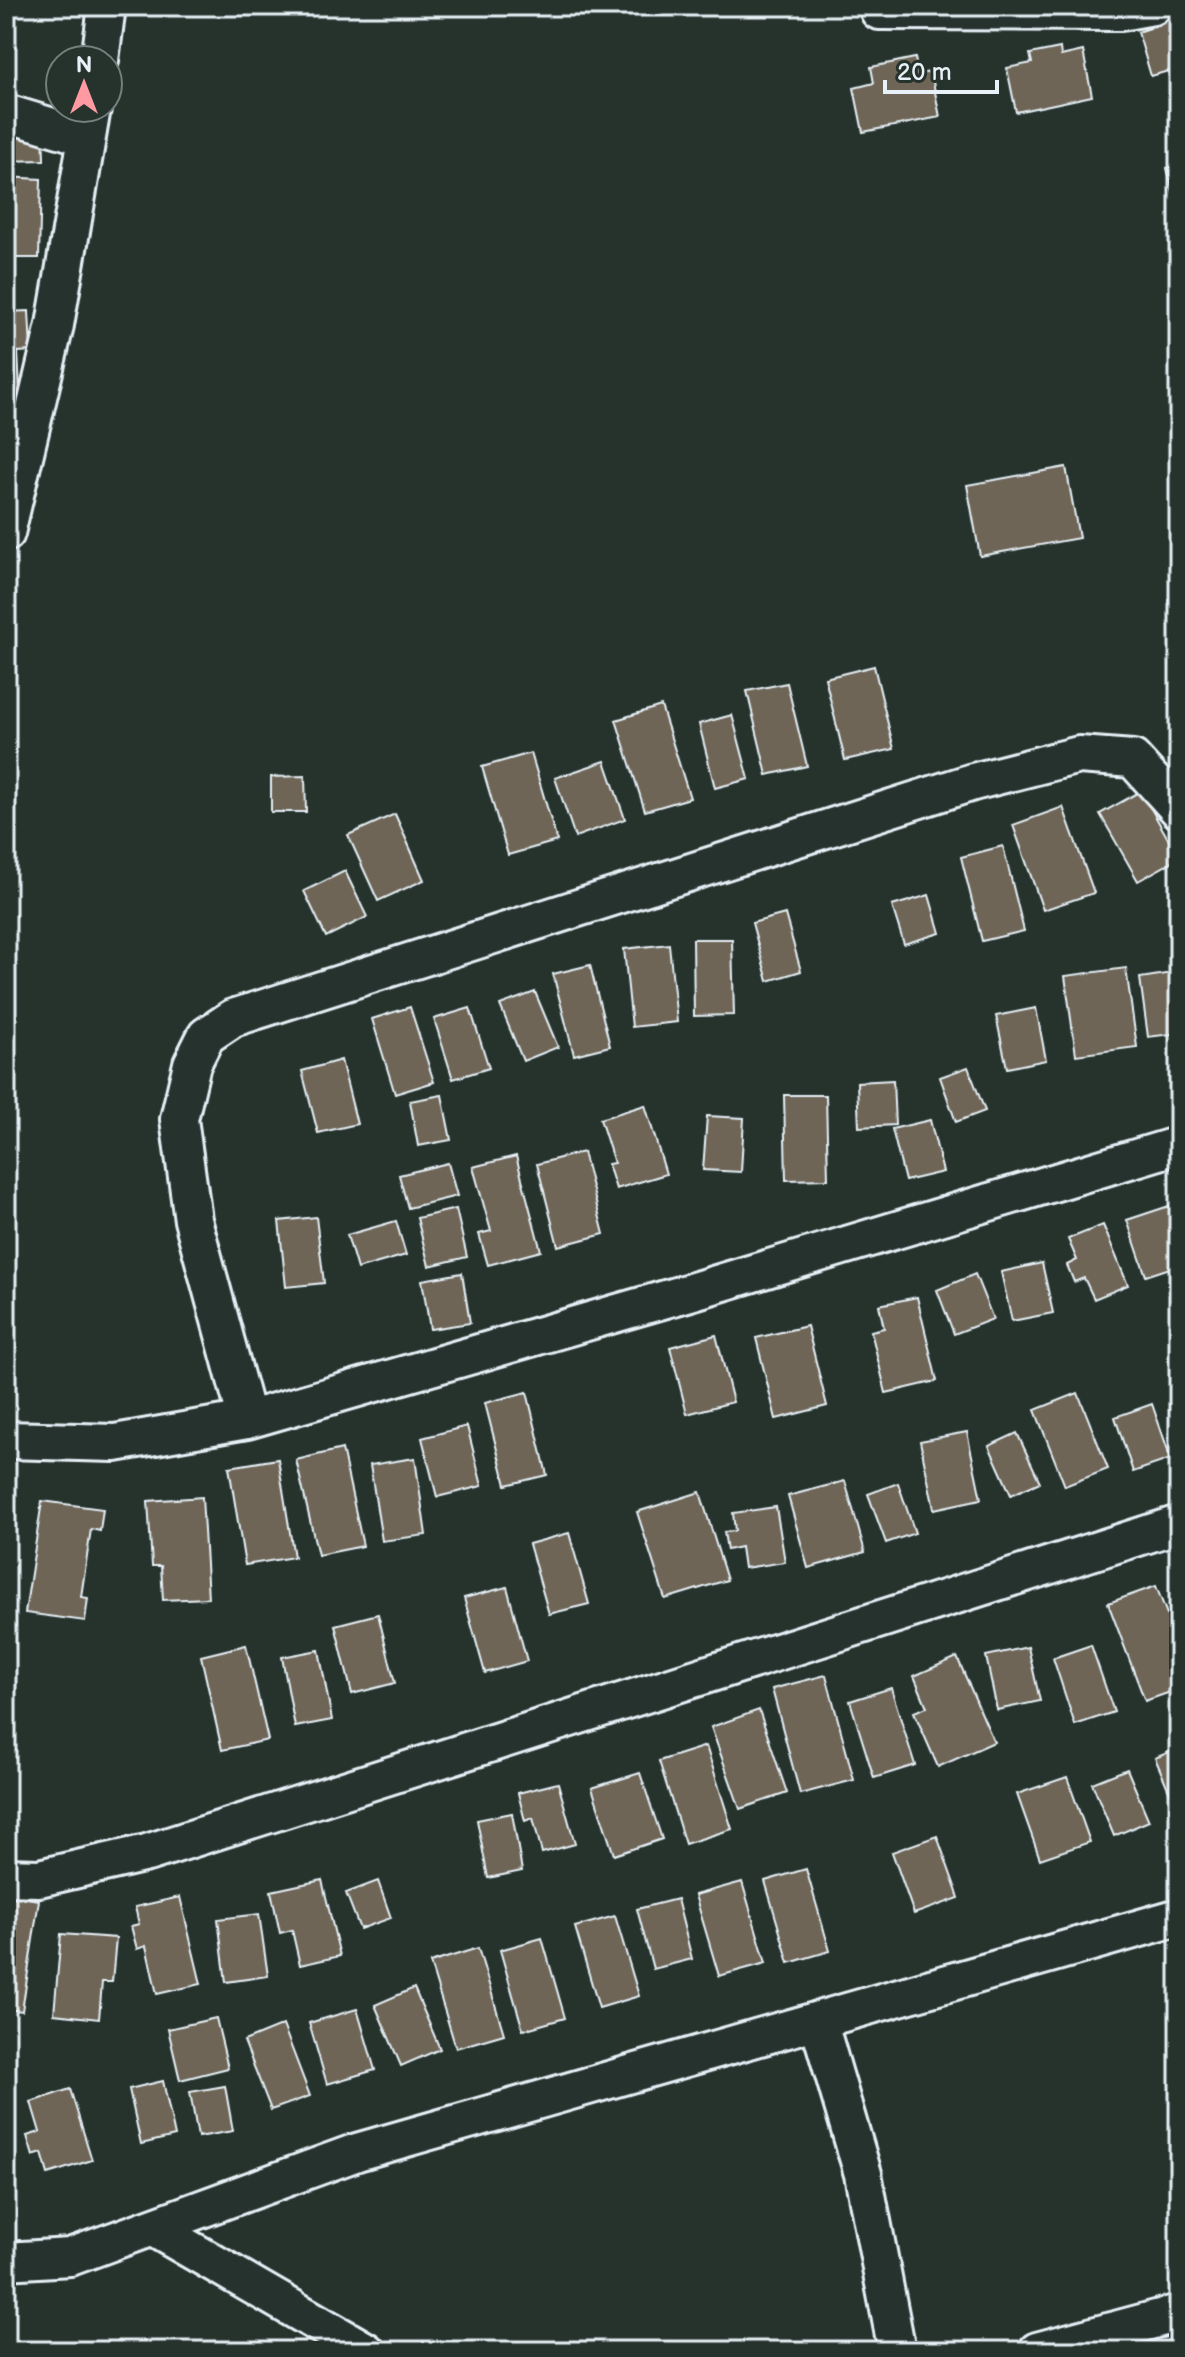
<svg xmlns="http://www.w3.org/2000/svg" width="1185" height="2357" font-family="'Balsamiq Sans',sans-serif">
<rect width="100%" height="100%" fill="#26332d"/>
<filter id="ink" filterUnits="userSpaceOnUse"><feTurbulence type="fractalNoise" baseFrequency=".0125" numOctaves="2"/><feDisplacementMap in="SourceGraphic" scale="16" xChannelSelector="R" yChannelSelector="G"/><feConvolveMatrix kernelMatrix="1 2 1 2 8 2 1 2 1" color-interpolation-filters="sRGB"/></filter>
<g filter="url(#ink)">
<path fill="#6e6557" stroke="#e8f1f8" stroke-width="2" d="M 1170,16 L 1173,24 L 1179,22 L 1179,68 L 1151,76 L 1138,32 L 1150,28 L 1149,22 Z
M 1060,48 L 1061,56 L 1083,51 L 1092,96 L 1016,112 L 1007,68 L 1032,63 L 1030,54 Z
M 915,58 L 918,74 L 931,72 L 940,117 L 863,132 L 854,88 L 874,83 L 871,67 Z
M 43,126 L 44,160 L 6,161 L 6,127 Z
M 1179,165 L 1179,211 L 1178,211 L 1167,168 Z
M 6,177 L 41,179 L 39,258 L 6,258 Z
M 29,311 L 31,351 L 18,352 L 21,409 L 6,410 L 6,312 Z
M 1066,467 L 1079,538 L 980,556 L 967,485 Z
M 874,666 L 894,749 L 845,760 L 825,678 Z
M 787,683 L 807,766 L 767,775 L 747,691 Z
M 661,706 L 690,798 L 645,811 L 616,720 Z
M 732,715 L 749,779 L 715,788 L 699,724 Z
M 531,753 L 557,841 L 508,855 L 482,767 Z
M 605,761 L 625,819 L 575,837 L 555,778 Z
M 305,776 L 306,812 L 271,812 L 271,777 Z
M 1141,791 L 1179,858 L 1138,881 L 1100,814 Z
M 1063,807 L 1094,893 L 1043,910 L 1013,825 Z
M 395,814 L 424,880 L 378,901 L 348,835 Z
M 1003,846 L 1024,931 L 982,941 L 961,857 Z
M 345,871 L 367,917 L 326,937 L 304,891 Z
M 929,895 L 940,933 L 904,944 L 892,906 Z
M 785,914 L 801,971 L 768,981 L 752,923 Z
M 693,939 L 732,939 L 734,1015 L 694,1016 Z
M 669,944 L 677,1022 L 632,1027 L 624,949 Z
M 590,965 L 610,1046 L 574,1055 L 553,974 Z
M 1126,968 L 1137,1047 L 1076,1055 L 1065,976 Z
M 1179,972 L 1179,1033 L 1148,1037 L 1140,978 Z
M 535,992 L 558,1047 L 523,1061 L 500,1005 Z
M 410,1007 L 434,1082 L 395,1094 L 372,1019 Z
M 470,1008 L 489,1068 L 453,1079 L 434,1019 Z
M 1036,1008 L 1046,1060 L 1007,1068 L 996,1016 Z
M 341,1060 L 357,1124 L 318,1133 L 302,1071 Z
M 968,1067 L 985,1111 L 956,1122 L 940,1077 Z
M 893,1080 L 895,1125 L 859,1127 L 857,1082 Z
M 442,1095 L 451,1140 L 418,1146 L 410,1101 Z
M 784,1095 L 826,1095 L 828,1179 L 786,1180 Z
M 645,1105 L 666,1174 L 616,1189 L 608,1164 L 614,1163 L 600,1119 Z
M 707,1116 L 744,1118 L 741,1172 L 703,1170 Z
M 930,1120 L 943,1172 L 905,1181 L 892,1129 Z
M 583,1152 L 604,1234 L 558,1246 L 537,1164 Z
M 516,1156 L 541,1251 L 488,1265 L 479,1234 L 491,1231 L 473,1167 Z
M 448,1163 L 457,1196 L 408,1208 L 399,1175 Z
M 1169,1206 L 1179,1238 L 1179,1265 L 1146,1276 L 1127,1220 Z
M 456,1209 L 467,1257 L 429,1266 L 417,1218 Z
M 316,1217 L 324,1283 L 286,1287 L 279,1221 Z
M 396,1221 L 406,1255 L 357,1269 L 347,1235 Z
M 1103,1225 L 1128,1285 L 1094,1299 L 1084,1278 L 1074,1282 L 1067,1265 L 1077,1260 L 1068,1239 Z
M 1042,1263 L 1053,1313 L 1012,1321 L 1001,1272 Z
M 462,1273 L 470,1323 L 430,1329 L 422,1280 Z
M 975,1274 L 993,1319 L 954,1334 L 937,1290 Z
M 917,1297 L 937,1381 L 886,1393 L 871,1331 L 884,1328 L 879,1305 Z
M 807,1326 L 827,1406 L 776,1419 L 756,1338 Z
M 716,1335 L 733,1402 L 687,1414 L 670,1347 Z
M 527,1392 L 547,1475 L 506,1485 L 485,1403 Z
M 1078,1393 L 1108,1469 L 1065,1486 L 1035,1410 Z
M 1152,1404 L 1171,1459 L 1133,1472 L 1115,1417 Z
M 467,1426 L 482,1486 L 437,1497 L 422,1438 Z
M 967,1432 L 981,1499 L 934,1509 L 920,1441 Z
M 1017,1433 L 1040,1482 L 1011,1495 L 989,1446 Z
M 342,1449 L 363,1546 L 318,1555 L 296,1460 Z
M 415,1458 L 426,1535 L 382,1541 L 370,1465 Z
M 278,1459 L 294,1557 L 245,1565 L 229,1467 Z
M 845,1481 L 865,1552 L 808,1568 L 788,1496 Z
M 898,1483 L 915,1533 L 886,1543 L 868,1494 Z
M 700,1492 L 727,1580 L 665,1599 L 637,1512 Z
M 202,1497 L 208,1598 L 163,1600 L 161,1566 L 152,1566 L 148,1501 Z
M 42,1501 L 103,1509 L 100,1531 L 91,1529 L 81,1597 L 88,1598 L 85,1621 L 25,1613 Z
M 776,1507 L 785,1562 L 744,1568 L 741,1547 L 727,1550 L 724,1532 L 735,1531 L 733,1513 Z
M 569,1533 L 589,1604 L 549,1614 L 529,1544 Z
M 1156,1586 L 1179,1645 L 1179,1689 L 1145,1701 L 1108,1603 Z
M 507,1587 L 527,1661 L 485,1673 L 464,1598 Z
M 378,1614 L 395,1683 L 352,1694 L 335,1625 Z
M 246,1645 L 268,1740 L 222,1750 L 201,1656 Z
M 1091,1645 L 1114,1712 L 1075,1725 L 1053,1658 Z
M 1028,1647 L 1040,1701 L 997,1710 L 986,1656 Z
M 319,1650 L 332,1720 L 295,1727 L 282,1657 Z
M 957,1657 L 994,1742 L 938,1767 L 914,1712 L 927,1707 L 914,1676 Z
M 826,1675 L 854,1780 L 800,1794 L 772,1689 Z
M 891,1688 L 915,1765 L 874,1778 L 850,1701 Z
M 759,1710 L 787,1793 L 740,1809 L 711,1727 Z
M 706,1746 L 732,1829 L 685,1844 L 659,1761 Z
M 1179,1748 L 1179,1814 L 1155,1758 Z
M 1127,1769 L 1149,1821 L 1114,1836 L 1092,1783 Z
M 640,1773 L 662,1839 L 614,1855 L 592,1788 Z
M 1067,1777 L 1090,1842 L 1040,1859 L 1017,1794 Z
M 558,1783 L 575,1844 L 542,1853 L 533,1818 L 525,1821 L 518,1793 Z
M 512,1813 L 522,1871 L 488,1878 L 477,1820 Z
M 937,1836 L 959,1898 L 914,1914 L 892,1852 Z
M 806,1869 L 830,1951 L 789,1963 L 765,1881 Z
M 322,1880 L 340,1956 L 300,1965 L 292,1930 L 280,1933 L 271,1891 Z
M 378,1881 L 391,1918 L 360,1929 L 346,1893 Z
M 742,1882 L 766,1963 L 719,1976 L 695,1895 Z
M 6,1895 L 39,1900 L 22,2011 L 6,2009 Z
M 180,1897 L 201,1984 L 157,1994 L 146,1946 L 137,1949 L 131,1926 L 139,1924 L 135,1907 Z
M 677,1899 L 692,1959 L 653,1969 L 637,1909 Z
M 259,1914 L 268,1976 L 226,1982 L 218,1919 Z
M 615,1916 L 639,1996 L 599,2008 L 575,1927 Z
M 61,1934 L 116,1938 L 112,1982 L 102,1982 L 99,2019 L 54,2014 Z
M 542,1938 L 565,2018 L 523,2030 L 500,1950 Z
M 478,1948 L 504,2034 L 456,2048 L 430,1963 Z
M 414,1988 L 440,2049 L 401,2066 L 375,2005 Z
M 357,2009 L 375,2070 L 327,2084 L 309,2023 Z
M 216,2018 L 228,2068 L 180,2080 L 168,2029 Z
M 283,2025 L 310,2096 L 271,2110 L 244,2041 Z
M 163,2081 L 175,2136 L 141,2144 L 129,2089 Z
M 225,2086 L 233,2131 L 198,2137 L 190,2092 Z
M 70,2089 L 92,2160 L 48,2174 L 42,2153 L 33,2156 L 27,2136 L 40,2132 L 31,2102 Z"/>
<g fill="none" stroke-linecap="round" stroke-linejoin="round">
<g stroke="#e8f1f8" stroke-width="42">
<path id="minor" d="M 879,11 L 1120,12 L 1153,6
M 100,60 L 107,6
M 6,113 L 86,137
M 6,533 L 55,325 L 92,108
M 247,1420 L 193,1220 L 179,1119 L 192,1064 L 206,1036 L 233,1018 L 973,782 L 1079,755 L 1133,759 L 1179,810
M 6,1440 L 115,1443 L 247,1420 L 690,1292 L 1179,1145
M 6,1877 L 39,1878 L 147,1853 L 1179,1524
M 818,2020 L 863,2174 L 897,2351
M 155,2229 L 366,2351
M 6,2261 L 70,2257 L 357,2152 L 1179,1917
M 1037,2351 L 1179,2313"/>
</g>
<use href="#minor" stroke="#26332d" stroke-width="36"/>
</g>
</g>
<rect width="1185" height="2357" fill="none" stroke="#26332d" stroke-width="32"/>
<rect x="16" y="16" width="1153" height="2325" fill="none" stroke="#e8f1f8" stroke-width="3" filter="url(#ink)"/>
<g transform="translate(84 84)"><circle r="38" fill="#26332d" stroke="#747f7e" stroke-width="2"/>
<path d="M0-6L14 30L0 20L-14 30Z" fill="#ff9aa2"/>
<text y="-12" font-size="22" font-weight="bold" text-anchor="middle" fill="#e8f1f8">N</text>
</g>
<path d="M885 80v12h112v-12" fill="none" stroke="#e8f1f8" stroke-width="4"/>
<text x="897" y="80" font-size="24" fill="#e8f1f8" stroke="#26332d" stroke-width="6" paint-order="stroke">20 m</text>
</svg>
